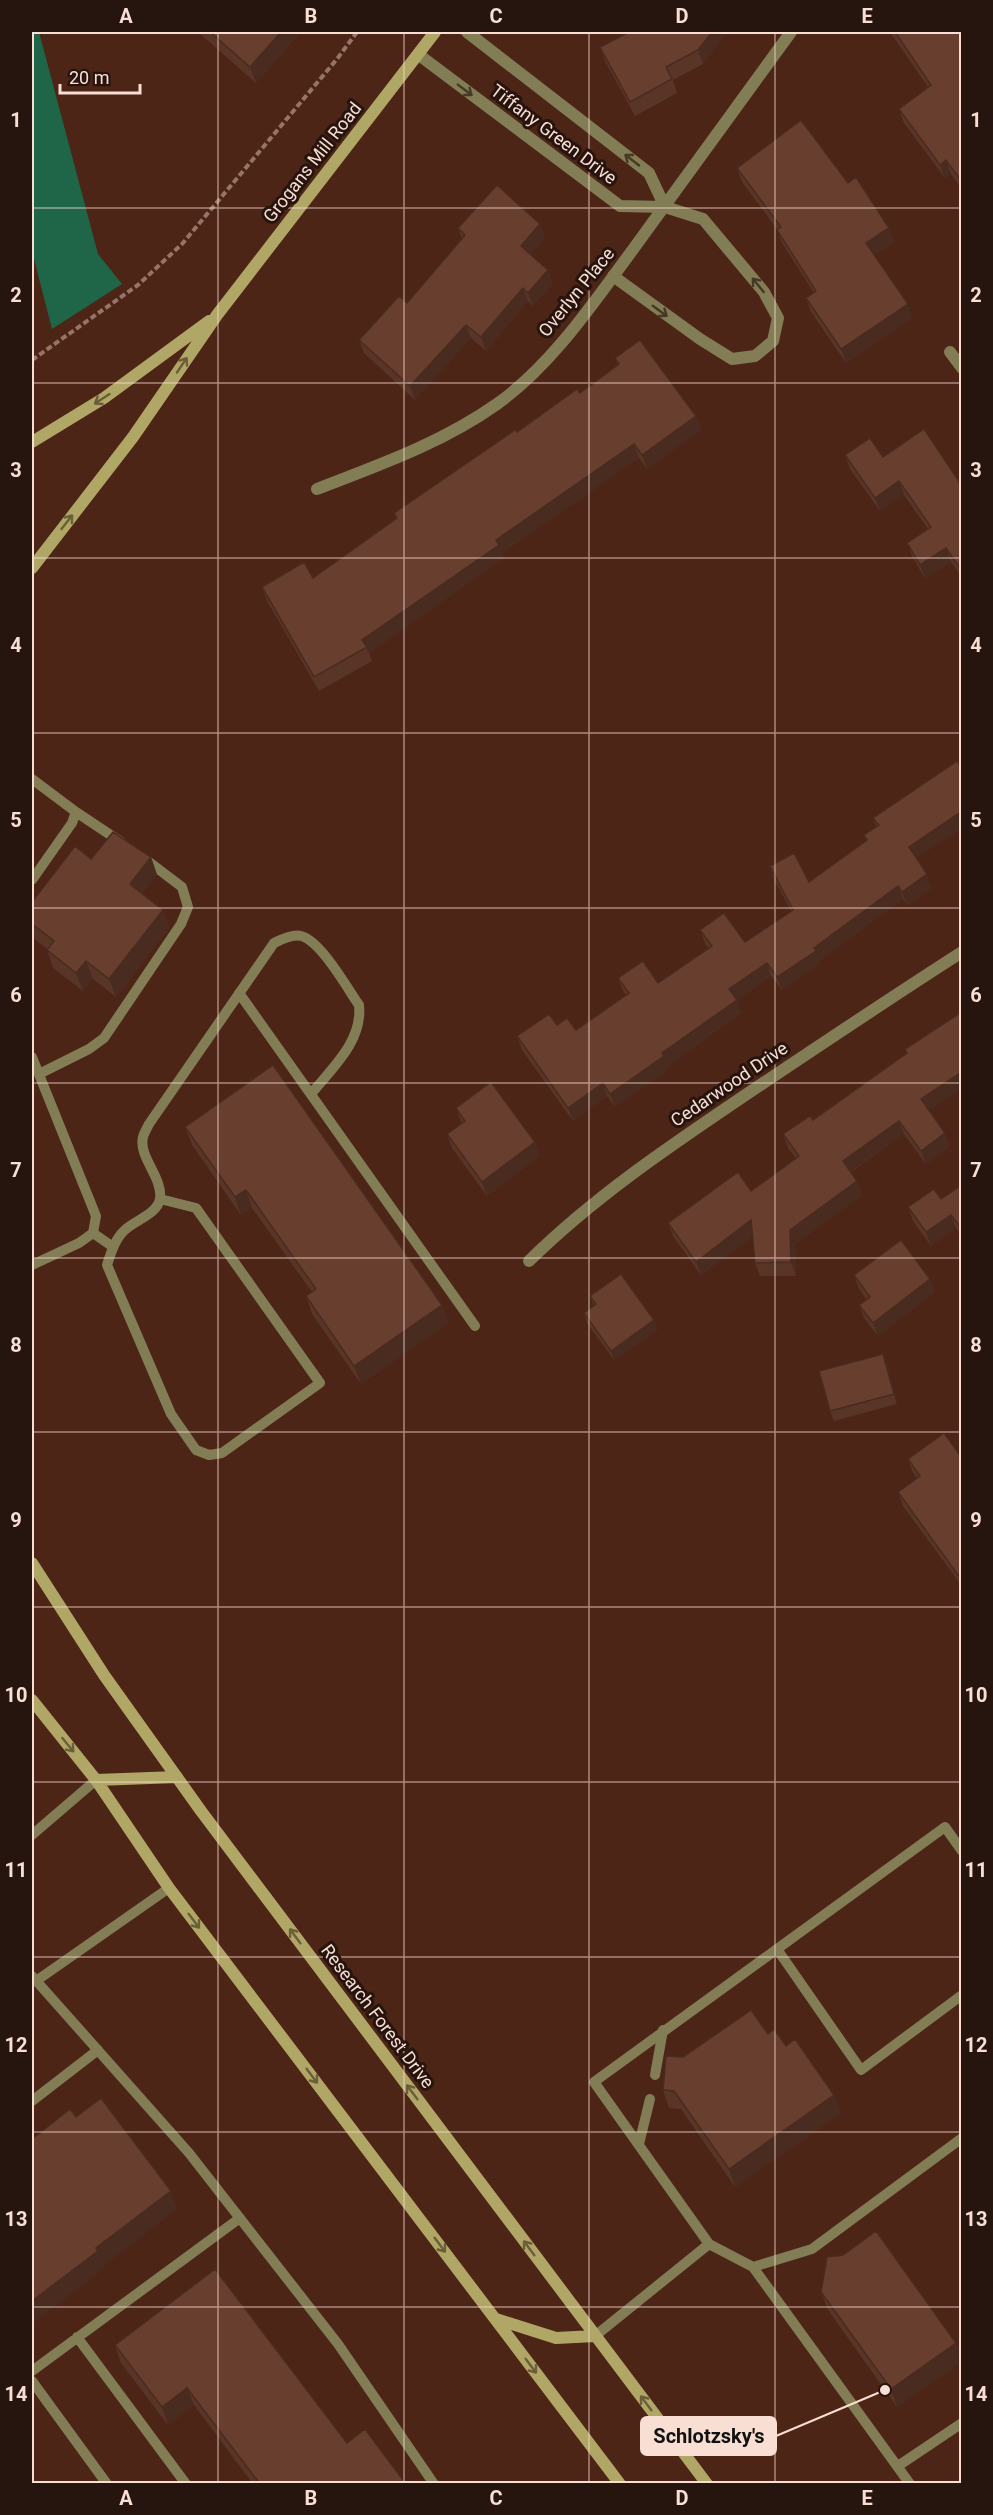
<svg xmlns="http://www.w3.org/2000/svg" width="993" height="2515" font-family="Roboto,sans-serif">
<rect width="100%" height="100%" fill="#4c2516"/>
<path fill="#1f6648" d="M 32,32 L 39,32 L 98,254 L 122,284 L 52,329 L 32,251 Z"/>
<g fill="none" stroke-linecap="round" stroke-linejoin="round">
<path stroke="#967568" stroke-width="4" stroke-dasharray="6 3" stroke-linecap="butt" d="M 32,360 L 138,285 L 182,244 L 337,59 L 357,32"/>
<path stroke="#827d55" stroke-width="10" d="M 32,779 L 76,812 L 72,823 L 32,880
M 76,812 L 121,842
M 239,993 L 475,1326
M 32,1057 L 96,1216 L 93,1233 L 79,1243 L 32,1265
M 39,1074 L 89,1049 L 104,1038 L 181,924 L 188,907 L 182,887 L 141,856
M 160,1199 L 196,1208 L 320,1383 L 222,1453 L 209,1455 L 196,1450 L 171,1414 L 107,1265 C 111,1253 115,1238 126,1229 C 136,1220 157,1214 160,1199 C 163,1177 138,1157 143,1137 C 144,1133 147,1128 149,1124 L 274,943 C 282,939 293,934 301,936 C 321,941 347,988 359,1005 C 363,1041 332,1068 311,1094
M 93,1233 L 113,1247
M 32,1835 L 96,1780
M 777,1949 L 861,2070 L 962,1995
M 32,1976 L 189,2153 L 338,2344 L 434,2484
M 36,1981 L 169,1888
M 655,2075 L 663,2030
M 32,2101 L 98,2050
M 639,2144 L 650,2099
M 709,2244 L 753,2267 L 910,2484
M 753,2267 L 812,2249 L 962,2138
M 595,2336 L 709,2244 L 594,2082 L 945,1827 L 962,1851
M 77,2337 L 186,2484
M 32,2371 L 240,2218
M 32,2381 L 107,2484
M 898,2466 L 962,2423"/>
<path stroke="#827d55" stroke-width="12" d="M 467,32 L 649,173 L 665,207
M 419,55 L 620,206 L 665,207 L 703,219 L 764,292 L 778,318 L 773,341 L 755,356 L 732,359 L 700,339 L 613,276
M 950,352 L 962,368
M 317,489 C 379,465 442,443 497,404 C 552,365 594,302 634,248 C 687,176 739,104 791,32
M 529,1261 C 593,1198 667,1148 741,1098 C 814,1049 887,1000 962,952"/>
<path stroke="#b0a767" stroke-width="12" d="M 32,442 L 104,398 L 209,321
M 32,568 L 133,437 L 217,315 L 435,32
M 32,1563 L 104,1675 L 201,1811 L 707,2484
M 32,1700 L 96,1780 L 169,1888 L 620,2484
M 96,1780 L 177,1777
M 496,2319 L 556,2338 L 595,2336"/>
</g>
<path fill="#593528" d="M 198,32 L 301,32 L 256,83 Z
M 629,32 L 727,32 L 703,64 L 673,80 L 677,93 L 635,116 L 605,61 L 600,47 Z
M 890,32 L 962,32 L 962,189 L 951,174 L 945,178 L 904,123 L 899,109 L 928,87 Z
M 737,168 L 848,183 L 889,228 L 894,242 L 874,255 L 913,318 L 846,363 L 811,312 L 806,298 L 814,293 L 782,243 L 777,229 L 742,182 Z
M 458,228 L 545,238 L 530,254 L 548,270 L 553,284 L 533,306 L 528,301 L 486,351 L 471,338 L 415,400 L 364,353 L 359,340 L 407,303 L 462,239 Z
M 615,358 L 696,416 L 701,430 L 647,469 L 639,458 L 502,553 L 504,558 L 369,653 L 372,661 L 319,691 L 267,601 L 262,587 L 313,578 L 396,518 L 394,513 L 580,393 L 618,365 Z
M 845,455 L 883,457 L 962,486 L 962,577 L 951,562 L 925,579 L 912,556 L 907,543 L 928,529 L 904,495 L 880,511 L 850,469 Z
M 873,818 L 962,828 L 916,858 L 932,888 L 907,905 L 903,899 L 819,961 L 820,964 L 782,990 L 771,976 L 737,1000 L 741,1013 L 668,1066 L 669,1069 L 615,1107 L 607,1096 L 573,1121 L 522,1050 L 517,1036 L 557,1025 L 576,1030 L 626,995 L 623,991 L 618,978 L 658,983 L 708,948 L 705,943 L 700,930 L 745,942 L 791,911 L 774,879 L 770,866 L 809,882 L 866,841 L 864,835 L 876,827 Z
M 151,857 L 157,875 L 142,894 L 163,910 L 169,928 L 116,997 L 93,979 L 83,991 L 53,968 L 47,950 L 47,949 L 32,937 L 32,902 L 91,859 Z
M 960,1013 L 929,1110 L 950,1146 L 926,1164 L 904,1134 L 851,1172 L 857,1181 L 862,1195 L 795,1244 L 796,1276 L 760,1276 L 755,1263 L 753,1236 L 701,1275 L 673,1236 L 668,1223 L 751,1191 L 796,1158 L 788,1148 L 783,1134 L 813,1120 L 906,1053 L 905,1049 Z
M 456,1108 L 535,1142 L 540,1156 L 487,1196 L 452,1148 L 447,1134 L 462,1124 Z
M 185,1127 L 442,1305 L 448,1323 L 361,1384 L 312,1314 L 306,1296 L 312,1292 L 252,1208 L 241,1215 L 192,1145 Z
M 962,1185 L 962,1236 L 956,1228 L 931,1246 L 913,1221 L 908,1207 L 941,1199 Z
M 854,1275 L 935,1292 L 878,1336 L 864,1318 L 859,1305 L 866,1299 L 859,1289 Z
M 590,1296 L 654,1320 L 658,1329 L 614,1360 L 587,1323 L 584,1313 L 594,1306 Z
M 887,1364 L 897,1404 L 834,1421 L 830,1411 Z
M 962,1458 L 962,1586 L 903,1506 L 898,1492 L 917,1478 L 913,1473 L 908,1459 Z
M 768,2034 L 786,2046 L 834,2095 L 841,2113 L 735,2187 L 681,2109 L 669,2108 L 663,2090 L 683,2057 Z
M 821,2292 L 956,2343 L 962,2358 L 962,2361 L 897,2407 L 828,2310 Z
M 115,2345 L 347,2443 L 406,2484 L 253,2484 L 194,2405 L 168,2425 L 121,2363 Z"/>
<path fill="#492b20" d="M 281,32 L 301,32 L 256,83 L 250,67 Z
M 712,32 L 727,32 L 703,64 L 698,50 Z
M 946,160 L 951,174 L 945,178 L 940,165 Z
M 540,224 L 545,238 L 526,259 L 521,246 Z
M 889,228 L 894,242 L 871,257 L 866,243 Z
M 548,270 L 553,284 L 533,306 L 528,293 Z
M 523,288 L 528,301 L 486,351 L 481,337 Z
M 908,304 L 913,318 L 846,363 L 841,349 Z
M 466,325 L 471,338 L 415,400 L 410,386 Z
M 696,416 L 701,430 L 647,469 L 642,455 Z
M 634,444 L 639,458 L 502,553 L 504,558 L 369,653 L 362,640 L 496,540 Z
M 899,481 L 904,495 L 880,511 L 875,498 Z
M 946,548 L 951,562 L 925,579 L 920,565 Z
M 962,811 L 962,828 L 913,860 L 909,847 Z
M 151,857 L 157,875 L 136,902 L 130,884 Z
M 927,874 L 932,888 L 907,905 L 902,892 Z
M 898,886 L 903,899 L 819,961 L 820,964 L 782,990 L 777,977 L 814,948 Z
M 163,910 L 169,928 L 116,997 L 109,979 Z
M 86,961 L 93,979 L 83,991 L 76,973 Z
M 767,963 L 771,976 L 737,1000 L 741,1013 L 668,1066 L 669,1069 L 615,1107 L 610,1094 L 729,989 Z
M 962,1072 L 962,1089 L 926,1112 L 921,1099 Z
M 603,1083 L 607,1096 L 573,1121 L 568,1108 Z
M 899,1121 L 904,1134 L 847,1174 L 843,1161 Z
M 945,1133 L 950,1146 L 926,1164 L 921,1151 Z
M 535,1142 L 540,1156 L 487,1196 L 482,1182 Z
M 857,1181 L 862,1195 L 795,1244 L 796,1276 L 791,1262 L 790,1230 Z
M 246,1190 L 252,1208 L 241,1215 L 235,1197 Z
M 951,1215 L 956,1228 L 931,1246 L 926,1232 Z
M 751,1220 L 756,1234 L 701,1275 L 696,1262 Z
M 930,1279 L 935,1292 L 878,1336 L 873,1323 Z
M 442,1305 L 448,1323 L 361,1384 L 354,1366 Z
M 654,1320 L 658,1329 L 614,1360 L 611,1351 Z
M 883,1354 L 887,1364 L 897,1404 L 894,1394 Z
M 962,1573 L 962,1584 L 958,1575 Z
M 834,2095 L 841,2113 L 735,2187 L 729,2169 Z
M 171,2191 L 177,2209 L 104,2266 L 105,2268 L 32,2324 L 32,2301 L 96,2248 Z
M 956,2343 L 962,2358 L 962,2361 L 897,2407 L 891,2389 Z
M 187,2388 L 194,2405 L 168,2425 L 162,2407 Z"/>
<path fill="#683e2e" stroke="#492b20" stroke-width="1.5" d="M 210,32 L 281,32 L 250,67 Z
M 629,32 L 712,32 L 698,50 L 666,67 L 672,79 L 630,102 L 600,47 Z
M 895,32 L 962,32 L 962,44 L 960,45 L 962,47 L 962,182 L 946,160 L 940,165 L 899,109 L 931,85 Z
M 801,120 L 848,183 L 856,177 L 889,228 L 866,243 L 908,304 L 841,349 L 806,298 L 816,291 L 777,230 L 781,227 L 737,168 Z
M 497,185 L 540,224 L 521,246 L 548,270 L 528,293 L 523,288 L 481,337 L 466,325 L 410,386 L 359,340 L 399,296 L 407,303 L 465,235 L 458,228 Z
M 640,340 L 696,416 L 642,455 L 634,444 L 496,540 L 499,545 L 362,640 L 367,647 L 314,677 L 262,587 L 304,562 L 313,578 L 397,518 L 394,513 L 515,430 L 517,432 L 577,389 L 580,393 L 619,364 L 615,358 Z
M 924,429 L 962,486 L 962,571 L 946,548 L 920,565 L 907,543 L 931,527 L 899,481 L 875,498 L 845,455 L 870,438 L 883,457 Z
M 957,761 L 962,768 L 962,811 L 909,847 L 927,874 L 902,892 L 898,886 L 814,948 L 816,951 L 777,977 L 767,963 L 729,989 L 737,1000 L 662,1053 L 664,1056 L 610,1094 L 603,1083 L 568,1108 L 517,1036 L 549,1014 L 557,1025 L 567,1018 L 576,1030 L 629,993 L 618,978 L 643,961 L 658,983 L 712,946 L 700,930 L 724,913 L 745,942 L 793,910 L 770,866 L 794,853 L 809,882 L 867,840 L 864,835 L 879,825 L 873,818 Z
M 113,832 L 151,857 L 130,884 L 163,910 L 109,979 L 86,961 L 76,973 L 47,950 L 54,941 L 32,924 L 32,902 L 75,846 L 91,859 Z
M 960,1013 L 962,1015 L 962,1072 L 921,1099 L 945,1133 L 921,1151 L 899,1121 L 843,1161 L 857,1181 L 790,1230 L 791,1262 L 755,1263 L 751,1220 L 696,1262 L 668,1223 L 738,1172 L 751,1191 L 799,1156 L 783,1134 L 810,1116 L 813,1120 L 907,1053 L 905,1049 Z
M 273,1065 L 442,1305 L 354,1366 L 306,1296 L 316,1289 L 246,1190 L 235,1197 L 185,1127 Z
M 491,1082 L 535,1142 L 482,1182 L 447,1134 L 465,1121 L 456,1108 Z
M 962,1185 L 962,1229 L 951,1215 L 926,1232 L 908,1207 L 934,1189 L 941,1199 Z
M 901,1240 L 930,1279 L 873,1323 L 859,1305 L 870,1297 L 854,1275 Z
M 621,1274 L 654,1320 L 611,1351 L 584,1313 L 596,1304 L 590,1296 Z
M 883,1354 L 894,1394 L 830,1411 L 819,1371 Z
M 944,1433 L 962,1458 L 962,1573 L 958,1575 L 898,1492 L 920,1476 L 908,1459 Z
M 751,2010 L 768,2034 L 774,2029 L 786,2046 L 795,2039 L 834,2095 L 729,2169 L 674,2091 L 663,2090 L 666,2056 L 683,2057 Z
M 101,2098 L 171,2191 L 96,2248 L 98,2251 L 32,2301 L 32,2139 L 70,2109 L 76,2117 Z
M 876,2231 L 956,2343 L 891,2389 L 821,2292 L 827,2257 L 843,2255 Z
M 215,2269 L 347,2443 L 365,2429 L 406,2484 L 260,2484 L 187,2388 L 162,2407 L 115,2345 Z"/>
<defs><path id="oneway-shaft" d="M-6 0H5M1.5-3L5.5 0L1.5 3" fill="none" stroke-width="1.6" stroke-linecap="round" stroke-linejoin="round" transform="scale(1.5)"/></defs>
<g stroke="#463927">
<use href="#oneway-shaft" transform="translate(465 90) rotate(37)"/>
<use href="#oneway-shaft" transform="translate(632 160) rotate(-142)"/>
<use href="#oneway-shaft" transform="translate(758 285) rotate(-129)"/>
<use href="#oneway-shaft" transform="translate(660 311) rotate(36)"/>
</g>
<g stroke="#6b5e3a">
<use href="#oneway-shaft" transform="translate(182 365) rotate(-56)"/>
<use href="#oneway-shaft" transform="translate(102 399) rotate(147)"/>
<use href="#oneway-shaft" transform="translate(67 522) rotate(-52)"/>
<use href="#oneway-shaft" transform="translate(68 1745) rotate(51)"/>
<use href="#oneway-shaft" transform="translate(194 1921) rotate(53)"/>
<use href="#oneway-shaft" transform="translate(295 1936) rotate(-127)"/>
<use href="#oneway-shaft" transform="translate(312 2076) rotate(53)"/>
<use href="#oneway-shaft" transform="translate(412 2092) rotate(-127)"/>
<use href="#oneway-shaft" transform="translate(440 2245) rotate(53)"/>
<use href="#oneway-shaft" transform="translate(529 2248) rotate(-127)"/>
<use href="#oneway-shaft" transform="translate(531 2366) rotate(53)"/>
<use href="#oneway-shaft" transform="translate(646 2403) rotate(-127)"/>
</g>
<path fill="none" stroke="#f9ded4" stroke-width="1.5" stroke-opacity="0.55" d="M 218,32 L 218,2484M 404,32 L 404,2484M 589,32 L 589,2484M 775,32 L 775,2484M 32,208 L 962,208M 32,383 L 962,383M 32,558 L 962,558M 32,733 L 962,733M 32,908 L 962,908M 32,1083 L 962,1083M 32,1258 L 962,1258M 32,1432 L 962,1432M 32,1607 L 962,1607M 32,1782 L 962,1782M 32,1957 L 962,1957M 32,2132 L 962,2132M 32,2307 L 962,2307"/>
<g text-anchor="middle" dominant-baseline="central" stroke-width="6" stroke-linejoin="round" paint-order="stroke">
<g font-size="18" fill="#f9ded4" stroke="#26140e">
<text transform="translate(554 134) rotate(37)">Tiffany Green Drive</text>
<text transform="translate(312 162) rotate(-52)">Grogans Mill Road</text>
<text transform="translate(576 292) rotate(-51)">Overlyn Place</text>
<text transform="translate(729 1084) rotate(-34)">Cedarwood Drive</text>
<text transform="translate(378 2016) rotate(53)">Research Forest Drive</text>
</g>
</g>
<path fill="none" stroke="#f9ded4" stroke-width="2" d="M885 2390L776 2436"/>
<circle fill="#f9ded4" stroke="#26140e" stroke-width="2" cx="885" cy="2390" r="6"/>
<rect fill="#f9ded4" stroke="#f9ded4" stroke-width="2" x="641" y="2417" width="135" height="38" rx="6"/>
<g font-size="20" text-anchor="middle" font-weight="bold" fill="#111">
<text x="709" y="2443">Schlotzsky's</text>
</g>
<rect width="993" height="2515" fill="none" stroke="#26140e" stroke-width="66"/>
<path d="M60 84v9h80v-9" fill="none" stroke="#f9ded4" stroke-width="3"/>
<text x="69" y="84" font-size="18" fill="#f9ded4" stroke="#26140e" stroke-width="4.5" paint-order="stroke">20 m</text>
<rect x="33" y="33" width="927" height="2449" fill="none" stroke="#f9ded4" stroke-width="2"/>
<g font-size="20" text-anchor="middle" font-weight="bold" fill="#f9ded4">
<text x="126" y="23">A</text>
<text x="311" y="23">B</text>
<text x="496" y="23">C</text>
<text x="682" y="23">D</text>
<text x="867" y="23">E</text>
<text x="16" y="127">1</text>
<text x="976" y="127">1</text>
<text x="16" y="302">2</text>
<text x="976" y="302">2</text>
<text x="16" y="477">3</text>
<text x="976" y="477">3</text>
<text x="16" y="652">4</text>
<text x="976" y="652">4</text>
<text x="16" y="827">5</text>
<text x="976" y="827">5</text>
<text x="16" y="1002">6</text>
<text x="976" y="1002">6</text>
<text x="16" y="1177">7</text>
<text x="976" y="1177">7</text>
<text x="16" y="1352">8</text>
<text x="976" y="1352">8</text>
<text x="16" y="1527">9</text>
<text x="976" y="1527">9</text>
<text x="16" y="1702">10</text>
<text x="976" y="1702">10</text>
<text x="16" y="1877">11</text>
<text x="976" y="1877">11</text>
<text x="16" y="2052">12</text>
<text x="976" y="2052">12</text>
<text x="16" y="2226">13</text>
<text x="976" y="2226">13</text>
<text x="16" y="2401">14</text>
<text x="976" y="2401">14</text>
<text x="126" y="2505">A</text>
<text x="311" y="2505">B</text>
<text x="496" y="2505">C</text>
<text x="682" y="2505">D</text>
<text x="867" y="2505">E</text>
</g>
</svg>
